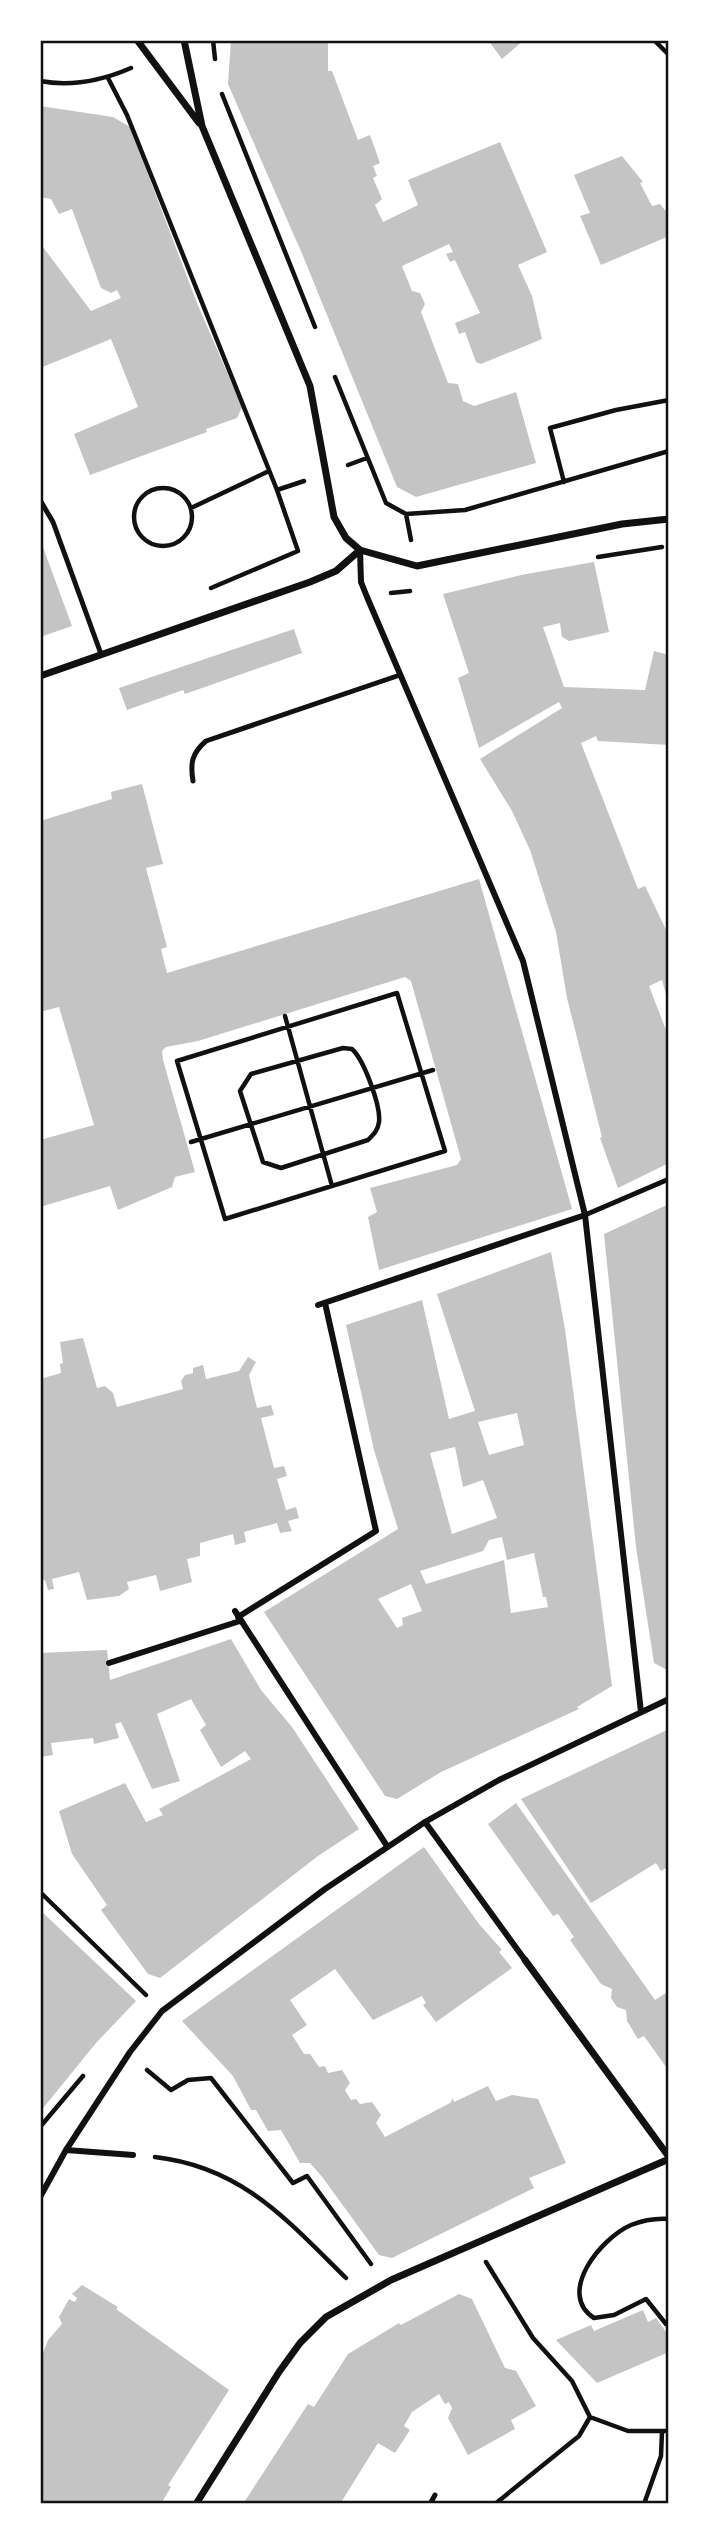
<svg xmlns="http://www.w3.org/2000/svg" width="709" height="2544" font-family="'Varela Round',sans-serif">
<rect width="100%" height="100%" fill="#fff"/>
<path fill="#c4c4c4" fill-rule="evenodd" d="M 231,40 L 328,40 L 328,71 L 332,71 L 358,140 L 370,135 L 380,163 L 373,166 L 377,176 L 373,178 L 382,199 L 375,205 L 383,222 L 418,205 L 408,180 L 500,142 L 547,252 L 518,265 L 532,296 L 542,339 L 481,364 L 476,362 L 465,332 L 459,334 L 455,323 L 480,313 L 455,260 L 450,262 L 446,254 L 453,252 L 449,244 L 402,266 L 412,291 L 420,293 L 425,304 L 421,312 L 448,383 L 458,384 L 463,401 L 474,406 L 516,392 L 536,463 L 416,497 L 397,487 L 303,256 L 228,84 Z
M 488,40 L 524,40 L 502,59 Z
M 40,106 L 113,117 L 130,127 L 197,303 L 242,407 L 237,418 L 206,429 L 207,432 L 90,475 L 74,434 L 138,407 L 111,339 L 40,368 L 40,243 L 91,311 L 121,298 L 117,290 L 111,293 L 101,288 L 72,209 L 59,214 L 51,199 L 40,197 Z
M 622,156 L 643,182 L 640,183 L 652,206 L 660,204 L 669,215 L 669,236 L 601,265 L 580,216 L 590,213 L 574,175 Z
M 40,539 L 72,626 L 40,637 Z
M 594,562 L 609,632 L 569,641 L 562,637 L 560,623 L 543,627 L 564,687 L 645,690 L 654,651 L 669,655 L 669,745 L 598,741 L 596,736 L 581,743 L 638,889 L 645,886 L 669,936 L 669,1005 L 662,980 L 649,986 L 666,1030 L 669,1029 L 669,1163 L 618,1188 L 600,1138 L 602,1137 L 567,998 L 556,932 L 530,850 L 512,811 L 480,759 L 562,708 L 559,702 L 479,748 L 458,678 L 469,673 L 443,594 L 521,575 Z
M 294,629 L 302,653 L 185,694 L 183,690 L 127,710 L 119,688 Z
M 142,784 L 163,864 L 146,868 L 167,947 L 161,949 L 167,973 L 479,879 L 572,1209 L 379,1270 L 368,1217 L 377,1212 L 370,1188 L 457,1165 L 461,1159 L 411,981 L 405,977 L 198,1041 L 166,1047 L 162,1051 L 163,1060 L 195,1172 L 175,1177 L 172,1187 L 118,1210 L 110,1186 L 40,1207 L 40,1140 L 94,1125 L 59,1007 L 40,1012 L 40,821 L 112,799 L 111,792 Z
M 669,1204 L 669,1671 L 654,1663 L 636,1547 L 604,1234 Z
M 551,1252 L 565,1329 L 612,1686 L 577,1707 L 579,1709 L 441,1772 L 397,1799 L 385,1796 L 264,1612 L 398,1529 L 374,1450 L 346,1325 L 422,1300 L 449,1419 L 475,1411 L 437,1294 ZM 517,1413 L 524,1445 L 489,1455 L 478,1422 ZM 455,1447 L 463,1487 L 483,1480 L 497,1518 L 452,1534 L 430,1453 ZM 502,1537 L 507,1560 L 534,1553 L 543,1597 L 546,1597 L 548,1607 L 511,1613 L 504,1560 L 426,1584 L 420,1571 L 483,1551 L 489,1540 ZM 411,1584 L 422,1611 L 402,1618 L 403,1625 L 397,1628 L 378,1599 Z
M 83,1338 L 97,1388 L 105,1386 L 113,1393 L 117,1407 L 183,1389 L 181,1381 L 185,1375 L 193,1373 L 193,1368 L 203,1365 L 206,1379 L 239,1371 L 248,1357 L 256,1362 L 249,1375 L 257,1408 L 271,1405 L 274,1415 L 261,1418 L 274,1468 L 284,1466 L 287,1476 L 277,1479 L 286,1510 L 296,1507 L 299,1518 L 288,1521 L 292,1531 L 280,1533 L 277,1523 L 244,1532 L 246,1542 L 235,1545 L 233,1534 L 200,1543 L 200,1556 L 187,1559 L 192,1582 L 160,1591 L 156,1575 L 127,1582 L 129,1589 L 119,1596 L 87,1600 L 79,1572 L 52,1579 L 54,1589 L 48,1590 L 45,1580 L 40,1581 L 40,1379 L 61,1373 L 60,1364 L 63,1363 L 60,1342 Z
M 231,1639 L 261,1690 L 292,1727 L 359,1829 L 318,1856 L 160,1978 L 148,1974 L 101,1910 L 107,1905 L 72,1854 L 59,1811 L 125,1783 L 146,1822 L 163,1815 L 159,1809 L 251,1759 L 245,1751 L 221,1767 L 200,1730 L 206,1725 L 191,1699 L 157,1714 L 180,1781 L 152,1789 L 121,1722 L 115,1724 L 119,1738 L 94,1744 L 93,1738 L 51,1743 L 53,1755 L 40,1757 L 40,1653 L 107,1650 L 110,1680 Z
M 669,1729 L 669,1866 L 661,1871 L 656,1863 L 591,1903 L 521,1799 Z
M 516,1803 L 655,2000 L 669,1991 L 669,2071 L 644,2036 L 638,2039 L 627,2021 L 626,2010 L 617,2007 L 611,1998 L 612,1989 L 601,1984 L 570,1940 L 574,1937 L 558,1914 L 553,1916 L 488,1824 Z
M 424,1847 L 479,1924 L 502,1950 L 499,1952 L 512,1968 L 436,2022 L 423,2005 L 426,2003 L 422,1996 L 373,2020 L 335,1969 L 290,2000 L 307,2025 L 292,2035 L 304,2054 L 310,2054 L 319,2067 L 325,2066 L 328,2073 L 342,2070 L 350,2083 L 345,2090 L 351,2100 L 356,2099 L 360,2104 L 372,2102 L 381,2115 L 376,2123 L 385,2137 L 450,2103 L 453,2098 L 454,2102 L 488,2086 L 496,2101 L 512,2095 L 538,2099 L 566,2163 L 529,2178 L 534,2188 L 392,2258 L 379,2255 L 323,2178 L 310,2163 L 300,2163 L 281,2130 L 268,2131 L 256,2110 L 251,2110 L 233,2076 L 182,2021 Z
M 40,1910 L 136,2001 L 96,2043 L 40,2112 Z
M 82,2285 L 118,2307 L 116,2309 L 229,2390 L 168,2485 L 171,2487 L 161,2504 L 40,2504 L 40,2361 L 48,2340 L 62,2324 L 59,2317 L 69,2299 L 75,2302 L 77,2298 L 72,2294 Z
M 459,2294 L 472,2299 L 505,2368 L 516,2371 L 536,2406 L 511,2420 L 515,2429 L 468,2455 L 448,2418 L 452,2408 L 449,2402 L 445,2404 L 439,2394 L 412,2412 L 404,2426 L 410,2430 L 395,2453 L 378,2443 L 340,2504 L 243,2504 L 308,2404 L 314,2407 L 348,2354 L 399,2323 L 401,2325 Z
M 643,2310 L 648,2322 L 656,2318 L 669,2336 L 669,2352 L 597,2383 L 556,2340 L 591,2325 L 594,2331 Z"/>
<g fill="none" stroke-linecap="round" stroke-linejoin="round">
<path stroke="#111" stroke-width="4.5" d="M 213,40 L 215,59
M 654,40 L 669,55
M 108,78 L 127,115 L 277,490
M 40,81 C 72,87 101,81 131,68
M 222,94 L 315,327
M 335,377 L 386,503 L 406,514 L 465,510 L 669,451
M 348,465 L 367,458
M 564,482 L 550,428 L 616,410 L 669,400
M134 517a29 29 0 1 1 58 0a29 29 0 1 1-58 0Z
M 191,508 L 269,471
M 406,514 L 411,540
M 598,557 L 662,547
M 211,588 L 298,551 L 277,490 L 304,481
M 391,593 L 410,591
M 397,993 L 445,1151 L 225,1219 L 177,1061 Z
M 285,1016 L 332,1186
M 343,1048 L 352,1049 C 364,1060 381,1106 379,1122 C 378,1130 374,1134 368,1140 L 281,1168 L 263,1162 L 240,1091 L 251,1074 Z
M 191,1142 L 433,1070
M 40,1892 L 146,1995
M 147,2070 L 171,2090 L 188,2080 L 211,2078 L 293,2183 L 307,2176 L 371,2264
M 40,2127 L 83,2076
M 155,2157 C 242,2167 287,2220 346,2278
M 669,2219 C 656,2218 644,2220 631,2225 C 601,2238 556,2293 594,2318 L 614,2315 L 646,2299 L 666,2324 L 669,2323
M 486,2262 L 533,2338 L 572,2381 L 590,2417
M 590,2417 L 628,2431 L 669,2431
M 495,2504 L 579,2436 L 590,2417
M 644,2504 L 661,2456 L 662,2432"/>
<path stroke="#111" stroke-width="5" d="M 40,500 L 53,522 L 101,654
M 193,781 C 190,763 192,753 206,741 L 400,675
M 585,1215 L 669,1179
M 430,2504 L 435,2495"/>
<path stroke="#111" stroke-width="6" d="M 360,550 L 361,582 L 367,597 L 523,961 L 585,1215 L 641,1712
M 318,1305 L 585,1215
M 235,1611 L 387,1846
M 238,1617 L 376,1531 L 325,1303
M 109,1663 L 240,1621
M 425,1822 L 525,1960
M 66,2150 L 133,2155
M 40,2197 L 66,2150 L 130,2052 L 162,2011 L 325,1889 L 425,1822 L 499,1780 L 669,1699"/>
<path stroke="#111" stroke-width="7" d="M 137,40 L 199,123
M 184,40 L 202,126 L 310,386 L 334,517 L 346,538 L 360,550 L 417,566 L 622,524 L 669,519
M 40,676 L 310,582 L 336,571 L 360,550
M 525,1960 L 669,2157
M 196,2504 L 279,2372 L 300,2343 L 326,2317 L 391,2280 L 669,2159"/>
</g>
<rect width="709" height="2544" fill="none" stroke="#ffffff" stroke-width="84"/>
<rect x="42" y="42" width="625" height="2460" fill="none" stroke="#111" stroke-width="2.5"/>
</svg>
